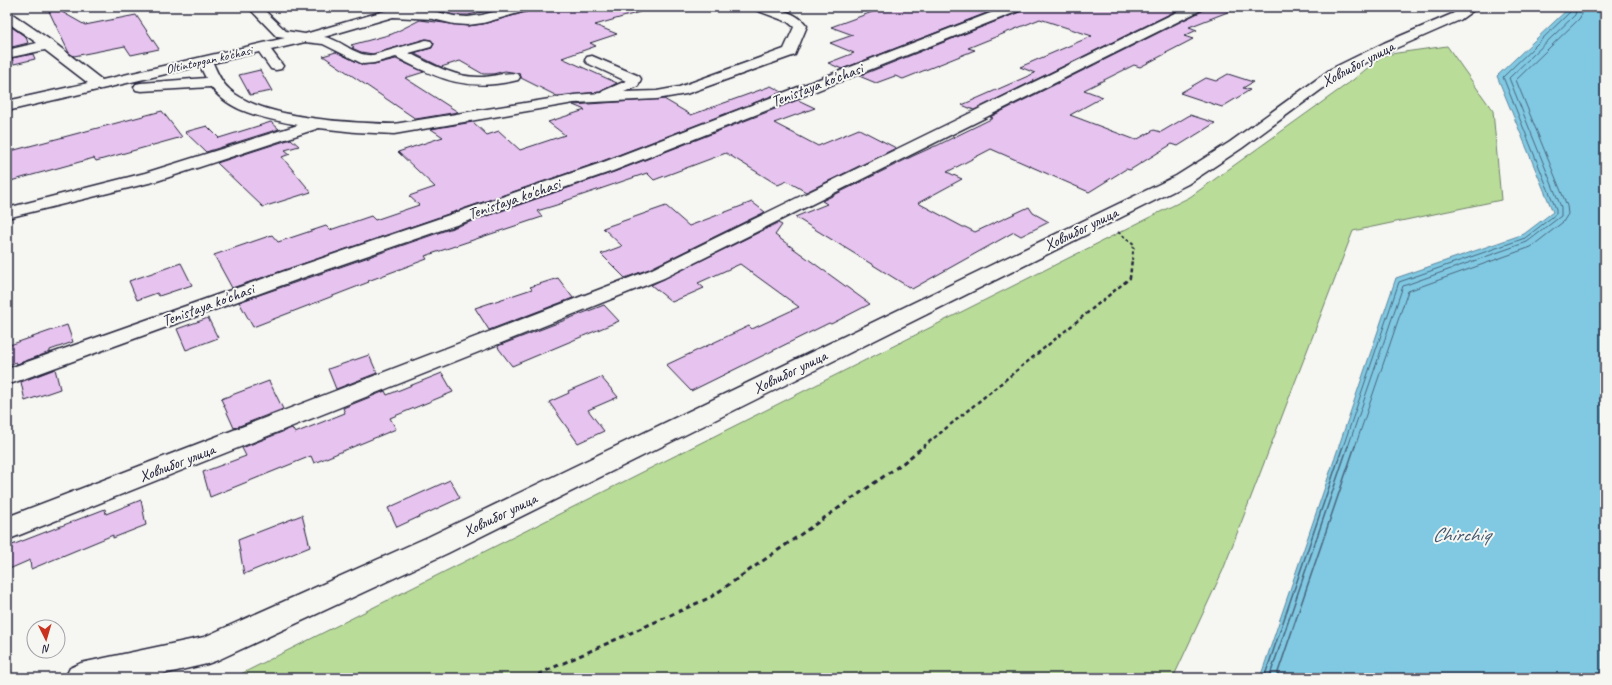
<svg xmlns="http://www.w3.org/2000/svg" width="1612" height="685" font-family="Caveat,sans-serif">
<rect width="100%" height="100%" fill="#f6f6f2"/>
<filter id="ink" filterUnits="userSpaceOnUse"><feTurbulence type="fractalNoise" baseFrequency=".025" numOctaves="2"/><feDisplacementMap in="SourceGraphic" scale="8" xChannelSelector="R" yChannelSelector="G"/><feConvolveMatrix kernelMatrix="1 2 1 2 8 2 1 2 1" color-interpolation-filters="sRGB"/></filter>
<g filter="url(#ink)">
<path fill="#b9dd98" stroke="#6e806a" d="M 1447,46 L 1493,111 L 1501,200 L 1353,231 L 1223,570 L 1173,678 L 233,678 L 1190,197 L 1353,80 L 1383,55 Z"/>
<path fill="#81c9e2" stroke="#5b869f" d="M 1570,7 L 1605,7 L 1605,678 L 1260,678 L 1396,278 L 1524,234 L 1553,212 L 1497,76 Z"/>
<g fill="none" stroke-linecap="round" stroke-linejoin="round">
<path stroke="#48657e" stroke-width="1" d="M 1343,447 L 1399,282 L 1525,238 L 1556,214 L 1556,209 L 1503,77 L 1571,11 L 1572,7
M 1348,447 L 1403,286 L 1527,242 L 1561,216 L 1561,207 L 1509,78 L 1575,15 L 1577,7
M 1355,447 L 1408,291 L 1531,247 L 1563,222 L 1568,214 L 1567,206 L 1516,80 L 1579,19 L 1582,14 L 1583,7"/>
<path stroke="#48657e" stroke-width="1.5" d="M 1264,678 L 1343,446
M 1269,678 L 1348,446
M 1276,678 L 1355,446"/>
</g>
<path fill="#e7c4ef" stroke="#22223b" d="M 47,7 L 53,7 L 85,25 L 136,15 L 159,49 L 131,55 L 125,46 L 74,56 L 69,53 Z
M 446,7 L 506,7 L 468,15 L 454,15 L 439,11 Z
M 532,7 L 639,7 L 640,12 L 595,25 L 617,34 L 590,43 L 596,46 L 562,58 L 617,83 L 600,92 L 557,96 L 521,78 L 521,76 L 518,73 L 505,71 L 493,74 L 483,74 L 460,61 L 441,67 L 413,53 L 432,48 L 434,43 L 431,40 L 426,39 L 373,54 L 361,52 L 352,48 L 354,47 L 351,45 L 392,34 L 420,20 L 468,26 L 483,24 L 529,11 Z
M 886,7 L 1002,7 L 842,69 L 828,63 L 854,53 L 830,43 L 853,35 L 831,27 Z
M 1024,7 L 1184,7 L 974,110 L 962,105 L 1035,73 L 1020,67 L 1092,36 L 1040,19 L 968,48 L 975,50 L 903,79 L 895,76 L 876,83 L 859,76 L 1022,11 Z
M 1204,7 L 1238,8 L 1189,27 L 1197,30 L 1184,36 L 1193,39 L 1166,53 L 1167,53 L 1140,67 L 1134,65 L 1084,90 L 1103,97 L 1070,115 L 1136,140 L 1154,130 L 1161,132 L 1190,115 L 1215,123 L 1178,146 L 1172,144 L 1130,170 L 1126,169 L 1089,192 L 991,149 L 947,172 L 962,179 L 918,203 L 963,227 L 965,227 L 975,232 L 1029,207 L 1033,213 L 1049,222 L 1021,236 L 1014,232 L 912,289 L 795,217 L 827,204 L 822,201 L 913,156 L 935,146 L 936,146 L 993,118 L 990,117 L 1202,11 Z
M 7,24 L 26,37 L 28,43 L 8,48 Z
M 336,52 L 363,65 L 374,64 L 396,59 L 424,72 L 405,78 L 458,112 L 416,119 L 323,56 Z
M 33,54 L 35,59 L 14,64 L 12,58 Z
M 260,70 L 272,91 L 250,95 L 239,75 Z
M 1228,74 L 1253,82 L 1243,88 L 1250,90 L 1222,107 L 1180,93 L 1206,78 L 1216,81 Z
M 771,86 L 782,92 L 600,162 L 232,288 L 214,255 L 272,235 L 278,242 L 326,226 L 330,230 L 371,216 L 375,220 L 419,205 L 409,196 L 435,187 L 398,152 L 443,137 L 431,129 L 473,122 L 487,135 L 499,131 L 520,150 L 565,135 L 548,122 L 585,110 L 573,105 L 664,99 L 691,115 Z
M 798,100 L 815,108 L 774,123 L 818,146 L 859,129 L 896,148 L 806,192 L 787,181 L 778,185 L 726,153 L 654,180 L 647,173 L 562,202 L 563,203 L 537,211 L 542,217 L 425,256 L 427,259 L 368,281 L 369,282 L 253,327 L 239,302 L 614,172 Z
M 162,111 L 182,137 L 96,161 L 94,158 L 7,182 L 7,152 Z
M 271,122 L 279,129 L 206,152 L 185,132 L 207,126 L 219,138 Z
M 291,139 L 299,146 L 285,150 L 290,154 L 282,157 L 311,192 L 263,207 L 217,163 Z
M 752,202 L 765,212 L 649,269 L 625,278 L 601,254 L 622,246 L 603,228 L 666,206 L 689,226 Z
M 778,223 L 782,225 L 775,235 L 870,304 L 831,324 L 829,323 L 691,391 L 666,365 L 749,326 L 752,329 L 799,307 L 740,264 L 698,283 L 704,288 L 672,302 L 651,285 Z
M 181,263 L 192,285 L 159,296 L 157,293 L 137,300 L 129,281 Z
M 558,278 L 573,298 L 489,330 L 475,308 L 532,289 L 530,287 Z
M 604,305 L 619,321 L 512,366 L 499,349 L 498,346 Z
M 208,318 L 218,338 L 186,350 L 177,329 Z
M 67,325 L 73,342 L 50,350 L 50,352 L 17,364 L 16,362 L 7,366 L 7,346 Z
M 369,355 L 377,373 L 336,389 L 328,369 Z
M 55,369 L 60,389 L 25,401 L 21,382 Z
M 442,373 L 453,392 L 390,418 L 396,429 L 314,463 L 311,456 L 210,497 L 203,472 L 246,456 L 242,448 L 292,428 L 295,433 L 345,413 L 343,408 L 385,391 L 387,395 Z
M 601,377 L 618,397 L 588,410 L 604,431 L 578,443 L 549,402 L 569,393 L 568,391 Z
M 269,381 L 283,409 L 234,428 L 221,399 Z
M 450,480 L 460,498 L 397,527 L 388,508 Z
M 141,500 L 146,525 L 113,538 L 113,535 L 31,569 L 30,560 L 7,570 L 7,547 L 105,509 L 106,514 Z
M 302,515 L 310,547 L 244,574 L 238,540 Z"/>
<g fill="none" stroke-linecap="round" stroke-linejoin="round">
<g stroke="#22223b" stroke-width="3">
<path id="minor" d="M 248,7 L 261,7 L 286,31 L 305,34 L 398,7 L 416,7 L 412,10 L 433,11 L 454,16 L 468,17 L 482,15 L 512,7 L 531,7 L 529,10 L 483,23 L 468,25 L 454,24 L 433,19 L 393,17 L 324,37 C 341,39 355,57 373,55 L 426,40 L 431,41 L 433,44 L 431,47 L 409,53 C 431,64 454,77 478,77 C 491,78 506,71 518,74 L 520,77 L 518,80 C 468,92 440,80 396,57 L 374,63 L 363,64 L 323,44 L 305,42 L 271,50 L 283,66 L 281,69 L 276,70 L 271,69 L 259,52 L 213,63 C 217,72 221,82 229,89 C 260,119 352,123 394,124 L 574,95 L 601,93 L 603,91 L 626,81 L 587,63 L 585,60 L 587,57 L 592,56 L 639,76 L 641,79 L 638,86 L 624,92 L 657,91 L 679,87 L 784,49 L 794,27 L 788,22 L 756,10 L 754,7 C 771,7 796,10 807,26 L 795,55 L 686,94 L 657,99 L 574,103 L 394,134 L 355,132 L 319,128 L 157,181 L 7,218 L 7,208 L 145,173 L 298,125 C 268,119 230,113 211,87 L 141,91 L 136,90 L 134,87 L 136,84 L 141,83 L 206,78 L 200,66 L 7,111 L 7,101 L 88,83 L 45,50 L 7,58 L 7,50 L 37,43 L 7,22 L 7,12 L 11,13 L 53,42 L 102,80 L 285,38 L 277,37 Z
M 1006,7 L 1023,7 L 1021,10 L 613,171 L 299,279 L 7,385 L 7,369 L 285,271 L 601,163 Z
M 1187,7 L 1203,7 L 1201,10 L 664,278 L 7,540 L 7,517 L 650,270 Z
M 1464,7 L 1478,7 L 1460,20 L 1394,49 L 1341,75 L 1242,148 L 1188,184 L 448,553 L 218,660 L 207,664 L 146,678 L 65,678 L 70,668 L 81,663 L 204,637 L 428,537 L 1176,176 L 1230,142 L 1331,69 L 1384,43 L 1452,14 Z"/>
</g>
<path stroke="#22223b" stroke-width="2" stroke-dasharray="3 2.5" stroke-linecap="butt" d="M 1118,232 L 1134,244 L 1132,260"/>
<path stroke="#22223b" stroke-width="2.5" stroke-dasharray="4 3" stroke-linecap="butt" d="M 923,447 L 1130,278 L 1132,259"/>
<path stroke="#22223b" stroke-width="3" stroke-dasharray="5 4" stroke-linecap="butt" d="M 530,678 L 711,597 L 903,463 L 924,446"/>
<use href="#minor" fill="#f6f6f2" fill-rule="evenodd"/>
</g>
</g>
<g text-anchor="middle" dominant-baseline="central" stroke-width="4" stroke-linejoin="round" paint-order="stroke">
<g font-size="13" fill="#22223b" stroke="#f6f6f2">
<text transform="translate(209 60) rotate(-13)">Oltintopgan ko'chasi</text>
</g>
<g font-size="16" fill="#22223b" stroke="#f6f6f2">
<text transform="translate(1358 64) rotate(-28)">Ховлибог улица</text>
<text transform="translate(817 85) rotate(-21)">Tenistaya ko'chasi</text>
<text transform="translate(514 199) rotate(-19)">Tenistaya ko'chasi</text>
<text transform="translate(1081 229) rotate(-26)">Ховлибог улица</text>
<text transform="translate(208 305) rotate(-20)">Tenistaya ko'chasi</text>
<text transform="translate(790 372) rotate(-26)">Ховлибог улица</text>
<text transform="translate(177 463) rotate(-21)">Ховлибог улица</text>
<text transform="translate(500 515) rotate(-26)">Ховлибог улица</text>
</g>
<g font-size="20" font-style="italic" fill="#3e546d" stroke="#f6f6f2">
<text x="1461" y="534">Chirchiq</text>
</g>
</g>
<rect width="1612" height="685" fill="none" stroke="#f6f6f2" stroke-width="24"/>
<rect x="12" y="12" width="1588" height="661" fill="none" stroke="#22223b" stroke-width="1.5" filter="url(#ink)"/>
<g transform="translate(46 639) rotate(175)"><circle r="19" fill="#f6f6f2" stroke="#a1a1a9"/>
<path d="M0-3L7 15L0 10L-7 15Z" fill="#c8321e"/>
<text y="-6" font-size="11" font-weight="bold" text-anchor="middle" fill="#22223b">N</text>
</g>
</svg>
